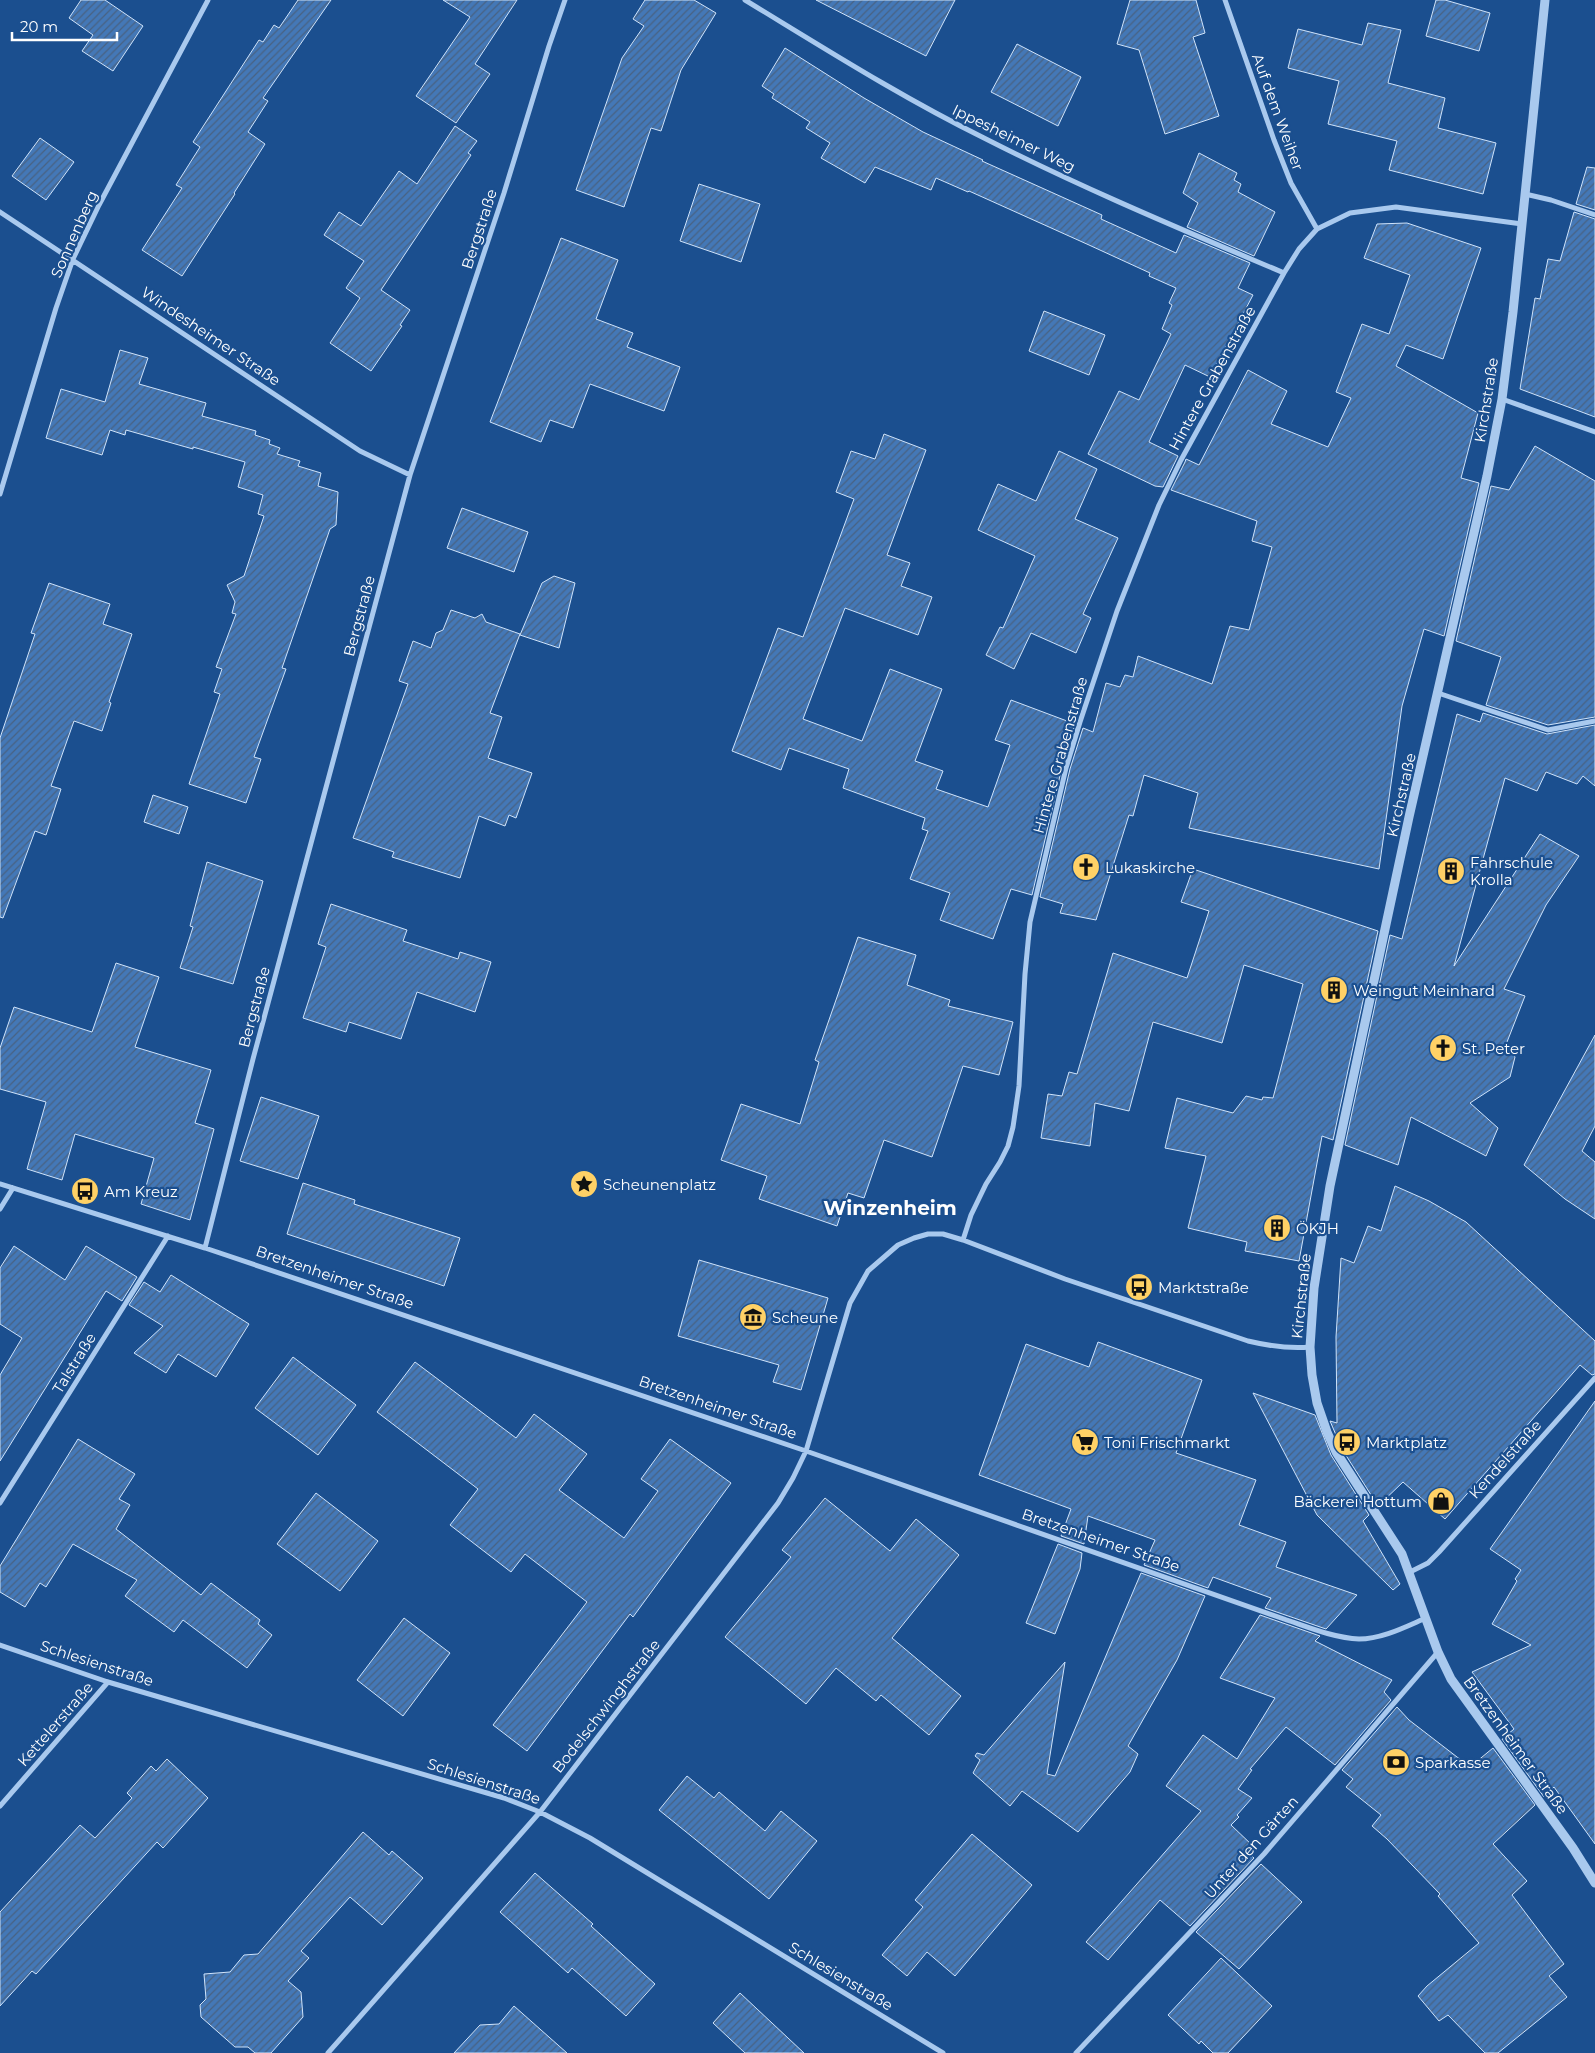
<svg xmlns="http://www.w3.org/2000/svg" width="1595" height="2053" font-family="Montserrat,sans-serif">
<defs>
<pattern id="building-hatch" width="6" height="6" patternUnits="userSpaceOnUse" patternTransform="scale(1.25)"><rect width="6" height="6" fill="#4478b7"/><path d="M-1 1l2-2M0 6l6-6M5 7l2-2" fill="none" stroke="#486282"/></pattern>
</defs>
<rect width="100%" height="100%" fill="#1b4f8f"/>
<path fill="url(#building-hatch)" stroke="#cfe3fa" d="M 81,0 L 105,0 L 143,26 L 113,71 L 82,51 L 93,35 L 69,18 Z
M 298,0 L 331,0 L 263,98 L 268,101 L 248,132 L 265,144 L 234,193 L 235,194 L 182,276 L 142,250 L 182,188 L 176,185 L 200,147 L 193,142 L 259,40 L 263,42 L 274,25 L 279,28 Z
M 443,0 L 517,0 L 475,64 L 490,74 L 456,123 L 416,96 L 470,17 Z
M 645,0 L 694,0 L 716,13 L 681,70 L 661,131 L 651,128 L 624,207 L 576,190 L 622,58 L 644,26 L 633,19 Z
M 816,0 L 955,0 L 926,56 Z
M 1130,0 L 1196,0 L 1205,33 L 1193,37 L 1219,116 L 1165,134 L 1139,50 L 1117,44 Z
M 1436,0 L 1445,0 L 1490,13 L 1479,51 L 1426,36 Z
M 1368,23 L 1401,30 L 1388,83 L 1445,98 L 1438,128 L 1496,143 L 1483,194 L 1389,170 L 1397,141 L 1328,124 L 1339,81 L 1288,68 L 1298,29 L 1362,45 Z
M 1017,44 L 1081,77 L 1058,126 L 991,92 Z
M 785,48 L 864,98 L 923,132 L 983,160 L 982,161 L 1102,215 L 1101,219 L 1176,253 L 1184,235 L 1250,263 L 1238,288 L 1253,295 L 1210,377 L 1185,365 L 1149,442 L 1178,456 L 1163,487 L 1155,486 L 1088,454 L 1119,391 L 1139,400 L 1171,334 L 1162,329 L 1172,305 L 1169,303 L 1176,288 L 1149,276 L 1150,273 L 1089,245 L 969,191 L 968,192 L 936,178 L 931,190 L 875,167 L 865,183 L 821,158 L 830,143 L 806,128 L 810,122 L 772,98 L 774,94 L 762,86 Z
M 455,126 L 477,141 L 468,153 L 471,155 L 381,290 L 410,310 L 400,325 L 402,326 L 371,371 L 330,343 L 360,298 L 346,288 L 364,261 L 324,235 L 339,212 L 361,226 L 399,171 L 417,184 Z
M 40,138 L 74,162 L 46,200 L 12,176 Z
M 1199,153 L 1237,173 L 1234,180 L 1241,184 L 1238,192 L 1275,212 L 1254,256 L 1187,227 L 1198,203 L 1183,193 Z
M 1587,167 L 1595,168 L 1595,210 L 1576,204 Z
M 699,184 L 760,204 L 741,262 L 680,241 Z
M 1574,212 L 1595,219 L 1595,417 L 1520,389 L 1535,298 L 1540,299 L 1548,259 L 1560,261 Z
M 1407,223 L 1481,248 L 1443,359 L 1406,345 L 1396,366 L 1478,413 L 1461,478 L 1479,483 L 1444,636 L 1424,629 L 1402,706 L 1379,869 L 1189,828 L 1198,793 L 1144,775 L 1133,816 L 1129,815 L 1096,920 L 1060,913 L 1063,904 L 1040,897 L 1070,769 L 1083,728 L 1093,732 L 1106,683 L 1120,687 L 1125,675 L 1133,677 L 1138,656 L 1212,684 L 1230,626 L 1249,630 L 1272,547 L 1252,541 L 1257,521 L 1171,490 L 1185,462 L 1186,459 L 1199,465 L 1248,370 L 1287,391 L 1271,424 L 1328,447 L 1351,398 L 1336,392 L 1362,324 L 1389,334 L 1410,275 L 1364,258 L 1377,224 Z
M 561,238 L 618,260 L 596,319 L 633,333 L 627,347 L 680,367 L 664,411 L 590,384 L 573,428 L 550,420 L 541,442 L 490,422 Z
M 1044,311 L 1105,335 L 1089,375 L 1029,351 Z
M 120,350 L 148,358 L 139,384 L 206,403 L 202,416 L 256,431 L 255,435 L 270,440 L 269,444 L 280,448 L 277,454 L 300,461 L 298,466 L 321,473 L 318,486 L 338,492 L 336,525 L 330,529 L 282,668 L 286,669 L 254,757 L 261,759 L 246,803 L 189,784 L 220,694 L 214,692 L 222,669 L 216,667 L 236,614 L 232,613 L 235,602 L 227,585 L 244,576 L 264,516 L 258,514 L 263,495 L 238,487 L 245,462 L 193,447 L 193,449 L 126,430 L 125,435 L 110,430 L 102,455 L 46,438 L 61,389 L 105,402 Z
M 884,434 L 926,450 L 887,555 L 910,563 L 901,586 L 932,597 L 918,635 L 845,608 L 803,719 L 862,741 L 890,669 L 942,689 L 915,761 L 943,771 L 936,789 L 988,807 L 1010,745 L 995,740 L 1011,700 L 1075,724 L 1062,767 L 1032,895 L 1011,889 L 993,939 L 940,920 L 950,893 L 910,879 L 928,831 L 922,829 L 925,818 L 843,788 L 849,769 L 789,748 L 781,770 L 732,751 L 778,628 L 803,637 L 854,499 L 836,492 L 851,451 L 875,459 Z
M 1535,446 L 1595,481 L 1595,717 L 1548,725 L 1486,705 L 1501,657 L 1456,641 L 1491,486 L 1509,490 Z
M 1059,451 L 1097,469 L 1075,519 L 1118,538 L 1083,614 L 1091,618 L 1076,653 L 1031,633 L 1014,669 L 986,655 L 1000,627 L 1003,628 L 1035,556 L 978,530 L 998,484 L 1036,501 Z
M 462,508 L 528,532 L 514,572 L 447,548 Z
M 554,576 L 575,583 L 559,648 L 520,635 L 542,583 Z
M 49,583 L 110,604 L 103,624 L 132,634 L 109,702 L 111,703 L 102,731 L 74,721 L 51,786 L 61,789 L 46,835 L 35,831 L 3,918 L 0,917 L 0,738 L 35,634 L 31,633 Z
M 451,610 L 475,618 L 482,614 L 486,622 L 520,634 L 490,713 L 502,717 L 488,758 L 532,773 L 516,818 L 509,815 L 505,826 L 479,816 L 460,878 L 392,857 L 394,852 L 353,838 L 408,684 L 399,681 L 413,641 L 431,648 L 436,633 L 443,630 Z
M 1483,713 L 1547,734 L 1595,725 L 1595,786 L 1583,776 L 1577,784 L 1546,772 L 1537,791 L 1505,778 L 1454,966 L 1540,834 L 1579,856 L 1546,905 L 1504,989 L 1525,996 L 1507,1042 L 1515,1057 L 1510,1077 L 1470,1103 L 1498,1128 L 1486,1156 L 1411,1117 L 1398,1165 L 1345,1145 L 1390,935 L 1402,939 L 1457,714 L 1480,722 Z
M 153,795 L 188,807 L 179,834 L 144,822 Z
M 207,862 L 263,881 L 233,984 L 180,968 L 193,927 L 190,926 Z
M 1193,869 L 1378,931 L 1333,1140 L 1322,1136 L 1299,1261 L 1245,1251 L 1247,1242 L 1188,1228 L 1206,1156 L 1165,1148 L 1177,1098 L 1233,1113 L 1246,1096 L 1262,1100 L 1263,1097 L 1273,1098 L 1303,984 L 1244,965 L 1222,1043 L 1153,1022 L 1129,1111 L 1095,1103 L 1090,1146 L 1041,1138 L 1048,1094 L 1062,1096 L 1069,1072 L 1077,1074 L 1113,953 L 1187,978 L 1209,911 L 1181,902 Z
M 331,904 L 407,930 L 403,941 L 458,959 L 460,952 L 491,962 L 475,1012 L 417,992 L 401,1039 L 349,1022 L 346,1032 L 303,1018 L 326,947 L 318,944 Z
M 858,937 L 916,955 L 907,985 L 950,1000 L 948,1006 L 1013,1022 L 999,1075 L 963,1066 L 932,1157 L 884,1140 L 864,1198 L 848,1193 L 837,1226 L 759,1199 L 767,1176 L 721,1160 L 741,1104 L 800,1124 L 819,1062 L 815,1060 Z
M 116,963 L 159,977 L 135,1047 L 211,1070 L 195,1123 L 214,1129 L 190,1220 L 141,1204 L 154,1158 L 75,1134 L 62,1180 L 27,1169 L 46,1102 L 0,1089 L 0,1048 L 14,1007 L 92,1032 Z
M 1595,1035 L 1595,1126 L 1582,1151 L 1595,1162 L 1595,1219 L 1565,1199 L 1524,1165 Z
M 261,1097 L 319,1116 L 298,1179 L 240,1161 Z
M 303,1183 L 355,1200 L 354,1204 L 460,1238 L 444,1286 L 287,1234 Z
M 1395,1186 L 1429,1201 L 1466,1222 L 1595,1341 L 1595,1374 L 1592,1375 L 1580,1365 L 1445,1519 L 1403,1482 L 1378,1506 L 1342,1449 L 1330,1421 L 1337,1423 L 1336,1337 L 1341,1258 L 1354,1263 L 1368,1226 L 1381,1231 Z
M 14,1246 L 65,1280 L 86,1246 L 137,1277 L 122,1301 L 106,1291 L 0,1461 L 0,1375 L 22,1338 L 0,1324 L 0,1268 Z
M 699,1260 L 828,1298 L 801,1390 L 773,1382 L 779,1365 L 678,1336 Z
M 171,1275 L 249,1324 L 216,1377 L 178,1354 L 166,1373 L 134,1353 L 163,1326 L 129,1305 L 144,1282 L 160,1292 Z
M 1098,1342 L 1202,1380 L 1176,1453 L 1256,1480 L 1239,1525 L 1286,1542 L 1276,1567 L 1357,1595 L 1326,1629 L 1265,1608 L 1271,1598 L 1213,1577 L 1208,1588 L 1144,1565 L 1155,1540 L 1088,1516 L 1084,1544 L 1061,1536 L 1071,1509 L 979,1475 L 1026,1344 L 1089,1367 Z
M 293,1357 L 356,1405 L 318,1455 L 255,1408 Z
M 415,1362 L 516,1438 L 534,1414 L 587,1454 L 559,1490 L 624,1538 L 658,1491 L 641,1479 L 670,1439 L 731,1483 L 633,1617 L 630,1614 L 527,1751 L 493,1725 L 587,1602 L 525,1554 L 511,1572 L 450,1525 L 478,1489 L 377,1412 Z
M 1253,1393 L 1315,1415 L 1331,1455 L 1369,1515 L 1363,1521 L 1400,1584 L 1393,1590 L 1317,1515 Z
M 1595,1401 L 1595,1844 L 1554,1787 L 1544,1797 L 1502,1739 L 1514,1729 L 1472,1672 L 1531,1645 L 1492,1624 L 1517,1581 L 1515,1579 L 1521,1570 L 1490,1549 Z
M 78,1439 L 135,1474 L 119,1499 L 130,1505 L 116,1529 L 201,1595 L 211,1583 L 260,1620 L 258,1624 L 272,1635 L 247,1668 L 183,1620 L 174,1632 L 125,1596 L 137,1580 L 73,1544 L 46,1587 L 40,1583 L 25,1607 L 0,1592 L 0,1566 Z
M 316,1493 L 378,1541 L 340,1591 L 277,1544 Z
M 825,1498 L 890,1551 L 916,1519 L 959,1555 L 892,1638 L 961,1696 L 929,1735 L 881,1695 L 876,1701 L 836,1668 L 806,1704 L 725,1637 L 791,1557 L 782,1550 Z
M 1058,1544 L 1082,1553 L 1080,1569 L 1055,1634 L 1026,1623 Z
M 1141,1573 L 1205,1596 L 1177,1660 L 1128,1746 L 1138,1754 L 1130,1772 L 1078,1832 L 1022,1791 L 1010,1806 L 973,1773 L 980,1760 L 975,1756 L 977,1753 L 984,1755 L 1065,1662 L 1047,1774 L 1055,1776 Z
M 1260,1615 L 1320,1636 L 1315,1641 L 1392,1680 L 1384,1692 L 1391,1700 L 1335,1765 L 1286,1727 L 1250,1769 L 1252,1770 L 1238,1789 L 1252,1798 L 1237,1815 L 1239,1817 L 1231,1825 L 1253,1846 L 1248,1852 L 1254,1858 L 1190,1926 L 1160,1900 L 1108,1960 L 1086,1942 L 1201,1811 L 1166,1786 L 1203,1735 L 1237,1759 L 1275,1698 L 1220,1678 Z
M 404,1618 L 450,1653 L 403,1716 L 357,1680 Z
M 1397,1707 L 1409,1720 L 1470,1767 L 1493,1748 L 1535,1805 L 1493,1844 L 1527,1881 L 1512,1895 L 1564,1964 L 1549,1976 L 1567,1997 L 1498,2053 L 1485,2053 L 1448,2015 L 1439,2021 L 1418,1996 L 1427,1986 L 1479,1943 L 1438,1896 L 1440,1894 L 1387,1839 L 1372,1826 L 1381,1815 L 1346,1787 L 1353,1779 L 1342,1770 Z
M 167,1759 L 208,1798 L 163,1848 L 157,1842 L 36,1974 L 32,1971 L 0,2006 L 0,1912 L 80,1825 L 95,1838 L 132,1798 L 127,1793 L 151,1766 L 156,1771 Z
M 687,1776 L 714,1798 L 719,1792 L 765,1831 L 781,1811 L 817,1841 L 769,1899 L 659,1810 Z
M 363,1832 L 389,1855 L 392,1851 L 423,1878 L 382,1925 L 350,1897 L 301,1951 L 309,1958 L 288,1981 L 301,1992 L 303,2017 L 271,2053 L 255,2053 L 248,2047 L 235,2047 L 201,2017 L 200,2005 L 206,1999 L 204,1974 L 230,1972 L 244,1955 L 258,1954 Z
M 972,1834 L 1032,1885 L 955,1976 L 927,1952 L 907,1976 L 882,1955 L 923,1907 L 915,1900 Z
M 1261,1864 L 1302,1902 L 1239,1969 L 1196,1932 Z
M 535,1873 L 593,1924 L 591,1926 L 655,1984 L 626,2016 L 572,1968 L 568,1973 L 500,1912 Z
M 1221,1958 L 1272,2006 L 1228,2053 L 1213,2053 L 1201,2041 L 1199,2044 L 1168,2015 Z
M 740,1993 L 804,2053 L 745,2053 L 713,2023 Z
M 514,2006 L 567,2053 L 454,2053 L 480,2025 L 499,2024 Z"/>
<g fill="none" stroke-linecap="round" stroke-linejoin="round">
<path stroke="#a9c9ee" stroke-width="5" d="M 745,0 C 824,48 901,97 984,138 C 1082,188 1183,230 1284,273
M 1225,0 L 1274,140 L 1291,183 L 1317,229
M 1525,194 L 1551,200 L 1595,215
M 0,212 L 360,451 L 410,475
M 1502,399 L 1595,432
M 0,494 L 56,308 L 73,259 L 99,205 L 208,0
M 1438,693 L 1548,730 L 1595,721
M 0,1184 L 205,1248 L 806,1451 L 1284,1619 C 1308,1627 1334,1638 1359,1639 C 1382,1639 1405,1627 1426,1618
M 0,1209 L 13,1188
M 963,1240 L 971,1215 L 986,1184 L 1000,1162 L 1008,1146 L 1013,1127 L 1019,1086 L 1025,974 L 1030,922 L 1066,768 L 1080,722 L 1117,611 L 1159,505 L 1181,460 L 1284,273 L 1299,249 L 1317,229 L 1350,213 L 1396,207 L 1522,224
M 205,1248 L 253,1059 L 410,475 L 504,193 L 549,46 L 565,0
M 0,1503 L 168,1236
M 1410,1572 L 1428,1563 L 1439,1552 L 1595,1378
M 0,1645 L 108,1682 L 504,1798 L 540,1812 L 590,1838 L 943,2053
M 0,1806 L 108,1682
M 328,2053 L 540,1812 L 778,1503 L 793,1478 L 806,1451 L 850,1303 L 868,1271 L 898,1245 L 914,1238 L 928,1234 L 943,1234 L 963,1240 L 1065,1279 L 1248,1341 C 1269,1346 1288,1349 1310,1347
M 1076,2053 L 1264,1854 L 1438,1652"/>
<path stroke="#a9c9ee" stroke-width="9" d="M 1545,0 L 1513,312 L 1502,399 L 1487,476 L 1409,817 L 1330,1186 L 1314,1288 L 1310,1347 L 1312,1375 L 1317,1403 L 1327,1432 L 1336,1452 L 1402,1554 L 1438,1652 L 1451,1679 L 1573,1848 L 1595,1883"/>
</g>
<defs>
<g id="church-disc" transform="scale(1.4375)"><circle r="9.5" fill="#ffd166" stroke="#1b4f8f"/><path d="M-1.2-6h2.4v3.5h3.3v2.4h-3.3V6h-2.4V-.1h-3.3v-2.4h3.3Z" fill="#111"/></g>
<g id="building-disc" transform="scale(1.4375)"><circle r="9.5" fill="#ffd166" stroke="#1b4f8f"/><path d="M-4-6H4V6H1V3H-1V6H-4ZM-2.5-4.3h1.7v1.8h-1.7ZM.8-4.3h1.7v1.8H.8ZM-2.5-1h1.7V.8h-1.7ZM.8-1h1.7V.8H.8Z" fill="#111"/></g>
<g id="sight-disc" transform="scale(1.4375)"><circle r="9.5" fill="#ffd166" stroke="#1b4f8f"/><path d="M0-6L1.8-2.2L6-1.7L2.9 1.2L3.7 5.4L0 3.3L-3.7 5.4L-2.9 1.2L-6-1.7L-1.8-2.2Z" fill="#111"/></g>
<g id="bus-disc" transform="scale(1.4375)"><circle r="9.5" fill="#ffd166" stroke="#1b4f8f"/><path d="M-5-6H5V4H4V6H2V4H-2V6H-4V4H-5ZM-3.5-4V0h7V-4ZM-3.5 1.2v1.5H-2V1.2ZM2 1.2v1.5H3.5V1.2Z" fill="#111"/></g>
<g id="museum-disc" transform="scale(1.4375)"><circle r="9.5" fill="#ffd166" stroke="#1b4f8f"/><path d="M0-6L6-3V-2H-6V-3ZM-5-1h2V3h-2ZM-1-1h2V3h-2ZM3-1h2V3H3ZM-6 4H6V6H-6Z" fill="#111"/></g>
<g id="supermarket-disc" transform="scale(1.4375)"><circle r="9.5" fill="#ffd166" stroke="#1b4f8f"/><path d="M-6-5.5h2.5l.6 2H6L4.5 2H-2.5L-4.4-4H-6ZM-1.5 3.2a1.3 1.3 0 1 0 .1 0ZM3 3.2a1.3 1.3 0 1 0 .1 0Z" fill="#111"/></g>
<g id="shop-disc" transform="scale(1.4375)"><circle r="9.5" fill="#ffd166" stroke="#1b4f8f"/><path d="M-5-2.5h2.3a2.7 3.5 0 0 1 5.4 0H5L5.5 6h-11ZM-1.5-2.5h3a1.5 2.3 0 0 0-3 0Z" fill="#111"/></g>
<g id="bank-disc" transform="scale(1.4375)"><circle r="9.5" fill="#ffd166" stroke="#1b4f8f"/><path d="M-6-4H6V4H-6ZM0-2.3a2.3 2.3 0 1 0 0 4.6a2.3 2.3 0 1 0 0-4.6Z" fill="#111"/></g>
</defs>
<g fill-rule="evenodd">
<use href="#church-disc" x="1086" y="867"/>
<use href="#building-disc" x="1451" y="871"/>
<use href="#building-disc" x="1334" y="990"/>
<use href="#church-disc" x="1443" y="1048"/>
<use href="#sight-disc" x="584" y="1184"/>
<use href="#bus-disc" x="85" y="1191"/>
<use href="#building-disc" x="1277" y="1228"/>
<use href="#bus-disc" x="1139" y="1287"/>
<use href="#museum-disc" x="753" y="1317"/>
<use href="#supermarket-disc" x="1085" y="1442"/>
<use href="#bus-disc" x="1347" y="1442"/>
<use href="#shop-disc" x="1441" y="1501"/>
<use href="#bank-disc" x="1396" y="1762"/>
</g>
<g text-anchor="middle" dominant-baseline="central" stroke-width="4.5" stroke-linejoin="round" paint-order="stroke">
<g font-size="15" fill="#fff" stroke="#1b4f8f">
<text transform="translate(1278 112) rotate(70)">Auf dem Weiher</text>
<text transform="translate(1014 138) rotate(26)">Ippesheimer Weg</text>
<text transform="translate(479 229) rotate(-72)">Bergstraße</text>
<text transform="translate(74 234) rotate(-66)">Sonnenberg</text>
<text transform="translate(211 336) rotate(34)">Windesheimer Straße</text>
<text transform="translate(1212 378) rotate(-61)">Hintere Grabenstraße</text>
<text transform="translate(1486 400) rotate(-81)">Kirchstraße</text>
<text transform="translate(359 616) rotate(-75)">Bergstraße</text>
<text transform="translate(1060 755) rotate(-74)">Hintere Grabenstraße</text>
<text transform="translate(1401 795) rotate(-77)">Kirchstraße</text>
<text transform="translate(254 1007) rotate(-75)">Bergstraße</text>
<text transform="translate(335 1277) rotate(19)">Bretzenheimer Straße</text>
<text transform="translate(1301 1296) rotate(-84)">Kirchstraße</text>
<text transform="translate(74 1363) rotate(-58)">Talstraße</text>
<text transform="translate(718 1407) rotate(19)">Bretzenheimer Straße</text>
<text transform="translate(1505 1459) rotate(-48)">Kendelstraße</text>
<text transform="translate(1101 1540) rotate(19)">Bretzenheimer Straße</text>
<text transform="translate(97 1663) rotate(18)">Schlesienstraße</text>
<text transform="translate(606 1706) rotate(-52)">Bodelschwinghstraße</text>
<text transform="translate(55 1724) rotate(-49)">Kettelerstraße</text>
<text transform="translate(1516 1745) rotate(54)">Bretzenheimer Straße</text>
<text transform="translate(484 1781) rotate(18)">Schlesienstraße</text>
<text transform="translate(1251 1847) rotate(-48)">Unter den Gärten</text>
<text transform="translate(841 1976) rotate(31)">Schlesienstraße</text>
</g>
<g font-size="15" fill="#fff" stroke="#1b4f8f" text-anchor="start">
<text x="1470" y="862">Fahrschule<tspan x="1470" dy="17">Krolla</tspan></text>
<text x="1105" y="867">Lukaskirche</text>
<text x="1353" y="990">Weingut Meinhard</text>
<text x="1462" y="1048">St. Peter</text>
<text x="603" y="1184">Scheunenplatz</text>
<text x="104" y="1191">Am Kreuz</text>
<text x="1296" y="1228">ÖKJH</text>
<text x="1158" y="1287">Marktstraße</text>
<text x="772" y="1317">Scheune</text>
<text x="1104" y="1442">Toni Frischmarkt</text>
<text x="1366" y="1442">Marktplatz</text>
<text x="1422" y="1501" text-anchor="end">Bäckerei Hottum</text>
<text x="1415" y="1762">Sparkasse</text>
</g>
<g font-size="20" font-weight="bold" fill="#fff" stroke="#1b4f8f">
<text x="890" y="1208">Winzenheim</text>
</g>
</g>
<path d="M12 32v8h105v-8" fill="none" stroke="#ffffff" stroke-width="2.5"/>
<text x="20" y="32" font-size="15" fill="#ffffff" stroke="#1b4f8f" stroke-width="4" paint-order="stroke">20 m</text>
</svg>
